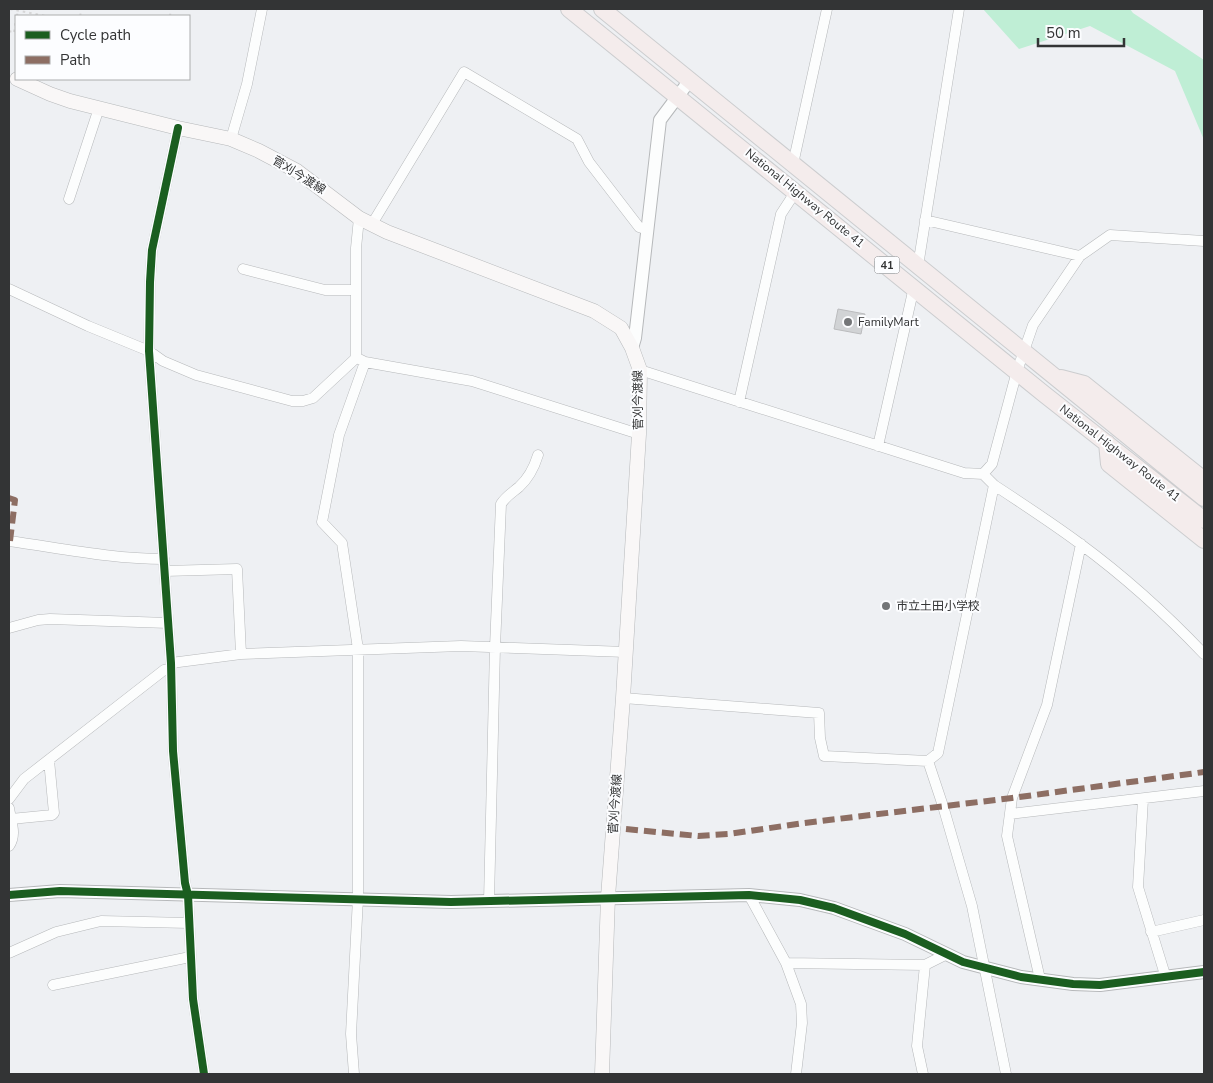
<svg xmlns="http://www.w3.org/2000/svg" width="1213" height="1083" font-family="'Nunito Sans','Noto Sans JP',sans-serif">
<rect width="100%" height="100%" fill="#eef0f3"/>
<path fill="#bfeed5" d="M 983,9 L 1130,9 L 1133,13 L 1204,60 L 1204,140 L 1175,71 L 1090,26 L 1019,49 Z"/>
<path fill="#d1d3d5" stroke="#bbbcbe" d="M 838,309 L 865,314 L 861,334 L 834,329 Z"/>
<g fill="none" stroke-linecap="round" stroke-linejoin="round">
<g stroke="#b6b8ba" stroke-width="11">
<path id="minor" d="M 178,128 L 152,250 L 150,282 L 149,351 L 171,663 L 173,751 L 185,883 L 188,895 L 193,999 L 204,1074
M 231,139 L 247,84 L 262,9
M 793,164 L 827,9
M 69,199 L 99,108
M 372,224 L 464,72 L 577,139 L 589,162 L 639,227 L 648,230
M 1080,256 L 1110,235 L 1204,241
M 918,266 L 959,9
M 243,269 L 325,290 L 356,290
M 9,289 L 88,326 L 149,351 L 163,361 L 196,375 L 292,401 L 303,401 L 313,398 L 356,358 L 356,248 L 359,218
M 359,359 L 365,362 L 472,381 L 639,434
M 640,370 L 964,473 L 983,474 L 992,464 L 1017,371 L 1033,325 L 1080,256 L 925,220
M 739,402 L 781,214 L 796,191
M 878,446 L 914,287
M 983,474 L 994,485 C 1023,504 1052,523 1079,543 C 1124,576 1166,614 1204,654
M 9,541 C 60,548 112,559 164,559
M 165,571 L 237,569 L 241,654
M 9,628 L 38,620 L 50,619 L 168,623
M 171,663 L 241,654 L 461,646 L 626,652
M 623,698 L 819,713 L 820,738 L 824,756 L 928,761 L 938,753 L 994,485
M 928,761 L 943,806 L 972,906 L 1006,1074
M 9,799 L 24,779 L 164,670 L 171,669
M 1143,799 L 1138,887 L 1166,978
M 9,808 C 11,821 17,835 9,846
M 1010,814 L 1204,791
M 11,819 L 52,815 L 54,813 L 49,760
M 749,895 L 786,963 L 801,1004 L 802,1023 L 796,1074
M 489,901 L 495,647 L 501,504 C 506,496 512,493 519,487 C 529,478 534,468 538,455
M 1151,932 L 1204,920
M 9,953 L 56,932 L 101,921 L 189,923
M 786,963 L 925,965 L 947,954
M 1040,979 L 1007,836 L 1012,798 L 1047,705 L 1081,544
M 53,985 L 190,957
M 354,1074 L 351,1034 L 358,898 L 358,649 L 342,543 L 322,522 L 339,435 L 365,362
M 923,1074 L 917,1046 L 925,965"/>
</g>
<g stroke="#b6b8ba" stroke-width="14">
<path id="tertiary" d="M 632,348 L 635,338 L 660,120 L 690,80
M 9,895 L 60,891 L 451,902 L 749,895 L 800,900 L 834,908 L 905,934 L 963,962 L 1021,977 L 1073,984 L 1100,985 L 1204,972"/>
</g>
<g stroke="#b6b8ba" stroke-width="15">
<path id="secondary" d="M 17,79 L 50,94 L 70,101 L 178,128 L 231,139 L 259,151 L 297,171 L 359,218 L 387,232 L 594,311 L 621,328 L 632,348 L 640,370 L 639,434 L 623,698 L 608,897 L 602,1074"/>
</g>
<g stroke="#cccdcf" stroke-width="18">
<path id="trunk" d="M 569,9 L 1044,394 L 1204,520
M 602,9 L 1204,498
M 1061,378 L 1084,384 L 1204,480
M 1107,443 L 1109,464 L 1204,540"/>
</g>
<path stroke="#d6d6d7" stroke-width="2" stroke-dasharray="2.5 4" stroke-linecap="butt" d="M 10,9 L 46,16
M 17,16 L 18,9
M 80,16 L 82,9
M 170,16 L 171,9
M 9,31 L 16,33
M 14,32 L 16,18"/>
<use href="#minor" stroke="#fcfdfd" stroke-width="10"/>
<use href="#tertiary" stroke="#fcfdfd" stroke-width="12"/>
<use href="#secondary" stroke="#f9f7f7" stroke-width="14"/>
<use href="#trunk" stroke="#f4ecec" stroke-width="16"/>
<path stroke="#8d6e63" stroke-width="6" stroke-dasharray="12 6" stroke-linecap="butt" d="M 9,498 L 15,500 L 10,541
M 626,829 L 698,836 L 729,834 L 804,823 L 1012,798 L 1204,772"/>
<g stroke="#fcfdff" stroke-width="11">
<path id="cycleway" d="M 178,128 L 152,250 L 150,282 L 149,351 L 171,663 L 173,751 L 185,883 L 188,895 L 193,999 L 204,1074
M 9,895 L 60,891 L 451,902 L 749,895 L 800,900 L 834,908 L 905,934 L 963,962 L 1021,977 L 1073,984 L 1100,985 L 1204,972"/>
</g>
<use href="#cycleway" stroke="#1b5e20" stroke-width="8"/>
</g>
<g fill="#747678" stroke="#fcfdff" stroke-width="2">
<circle cx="848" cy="322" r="5"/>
<circle cx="886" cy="606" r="5"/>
</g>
<g text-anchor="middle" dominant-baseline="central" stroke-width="4" stroke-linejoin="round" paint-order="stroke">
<rect fill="#fcfdff" stroke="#6f7072" stroke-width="1" x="874.5" y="256.5" width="25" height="17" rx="4"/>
<g font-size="11" font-weight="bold" fill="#333435">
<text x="887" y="265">41</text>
</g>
<g font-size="12" fill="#333435" stroke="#fcfdff">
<text transform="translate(299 175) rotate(32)">菅刈今渡線</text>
<text transform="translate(805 198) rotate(39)">National Highway Route 41</text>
<text transform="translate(638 400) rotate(-91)">菅刈今渡線</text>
<text transform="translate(1120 453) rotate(38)">National Highway Route 41</text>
<text transform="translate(615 804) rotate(-86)">菅刈今渡線</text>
</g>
<g font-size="12" fill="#333435" stroke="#fcfdff" text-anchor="start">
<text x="858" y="322">FamilyMart</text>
<text x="896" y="606">市立土田小学校</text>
</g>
</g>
<rect width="1213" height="1083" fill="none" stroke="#333435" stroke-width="20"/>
<rect x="15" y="15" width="175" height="65" fill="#fcfdff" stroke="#acadae"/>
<rect x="25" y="31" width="25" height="8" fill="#1b5e20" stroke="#acadae"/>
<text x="60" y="40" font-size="15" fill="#333435">Cycle path</text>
<rect x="25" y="56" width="25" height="8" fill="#8d6e63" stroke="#acadae"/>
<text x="60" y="65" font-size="15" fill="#333435">Path</text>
<path d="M1038 38v8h86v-8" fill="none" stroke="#333435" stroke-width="2.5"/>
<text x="1046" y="38" font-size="15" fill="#333435" stroke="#fcfdff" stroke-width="4" paint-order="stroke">50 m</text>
</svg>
